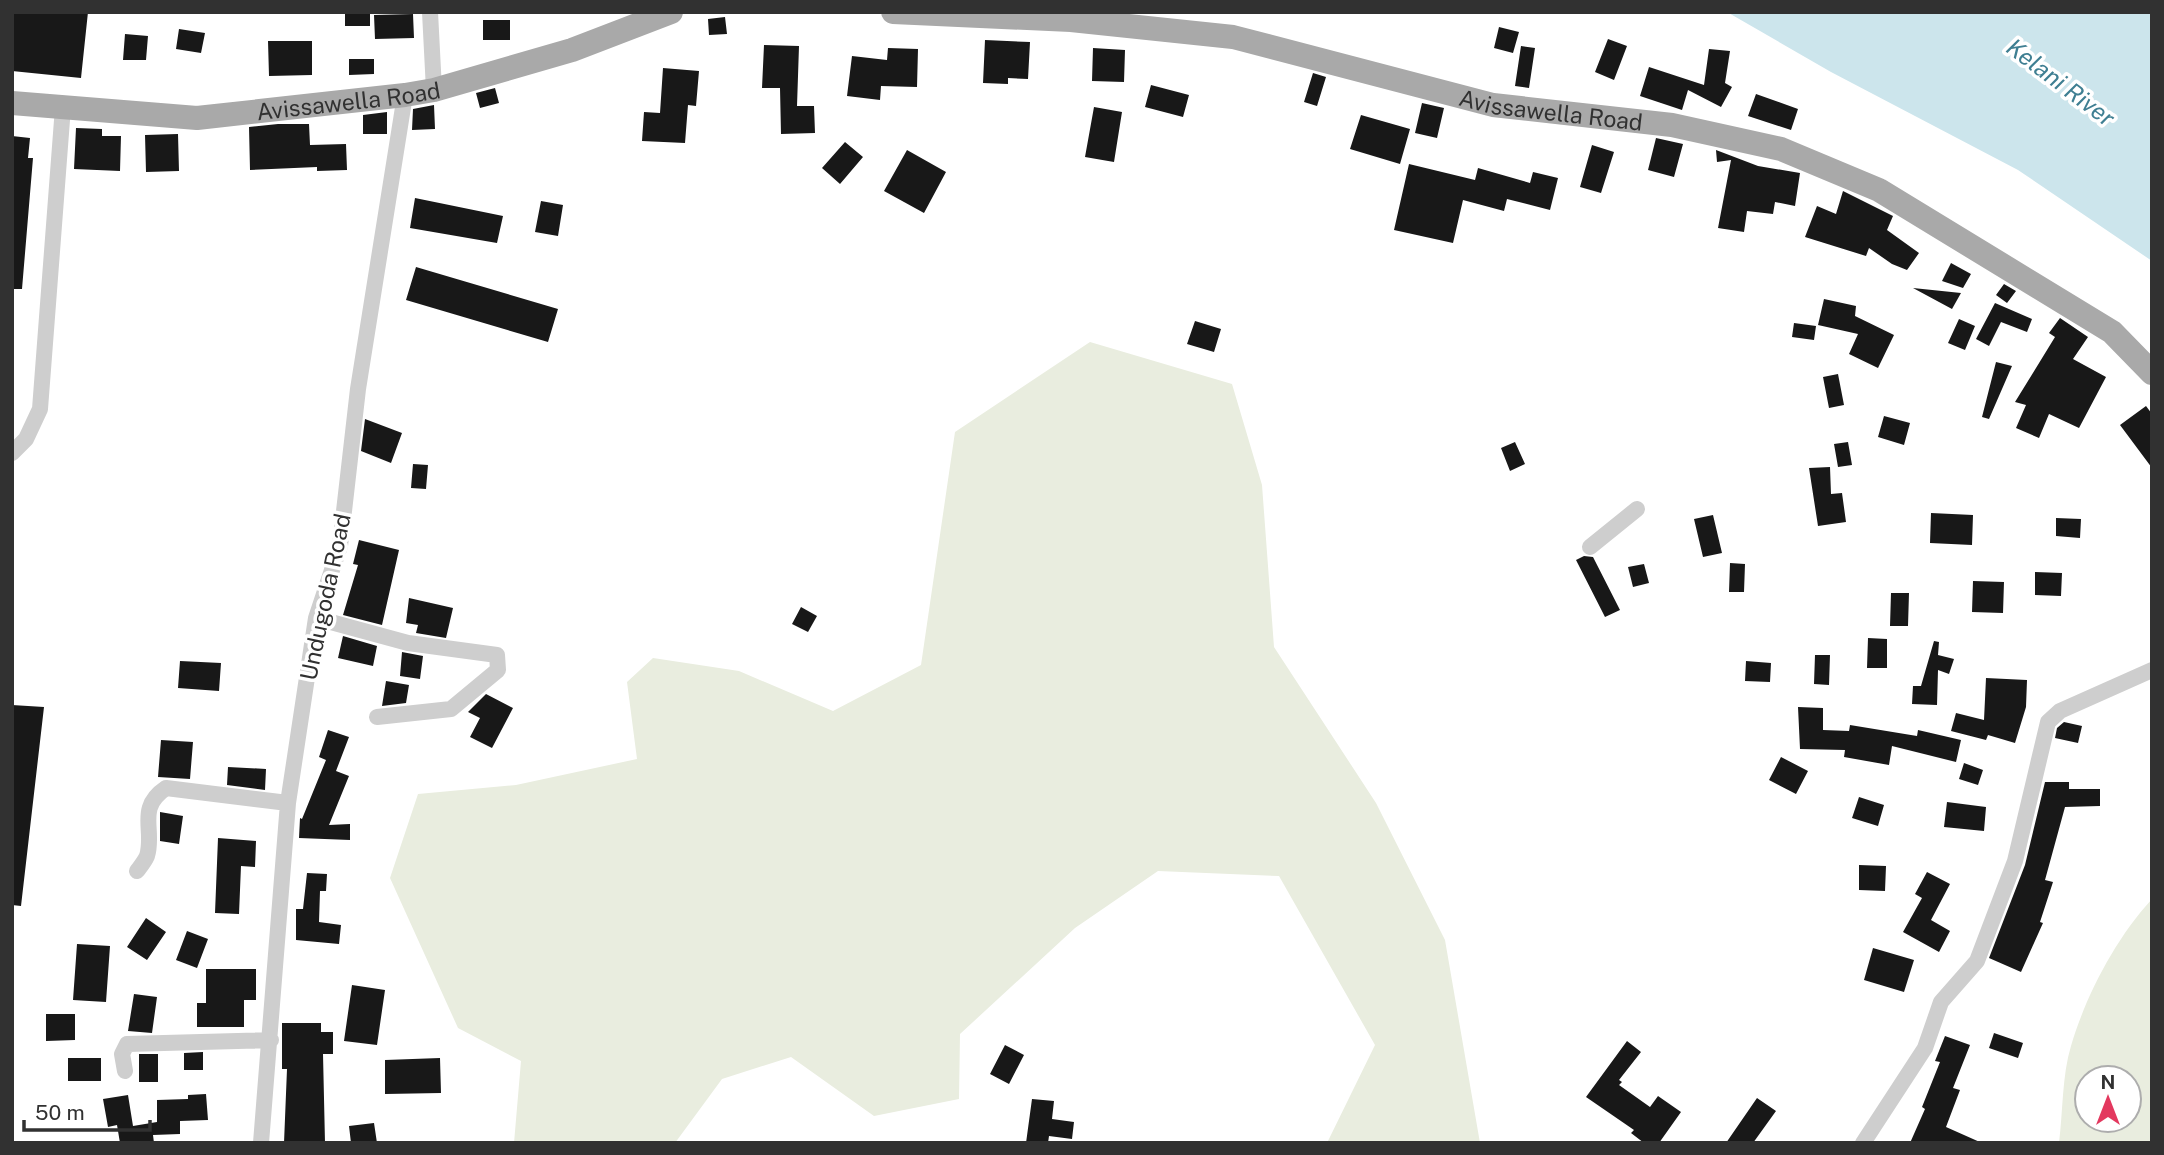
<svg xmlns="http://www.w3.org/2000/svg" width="2164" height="1155" viewBox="0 0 2164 1155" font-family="'Public Sans',sans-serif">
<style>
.green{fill:#e9eddf;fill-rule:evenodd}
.water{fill:#cce5ec}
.building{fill:#181818}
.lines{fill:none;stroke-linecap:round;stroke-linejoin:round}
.street{stroke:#cecece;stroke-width:16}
.primary{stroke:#a9a9a9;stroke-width:24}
.labels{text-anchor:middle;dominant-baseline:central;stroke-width:7;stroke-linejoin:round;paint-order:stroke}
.street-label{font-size:23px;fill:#313131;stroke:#fff}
.water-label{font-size:24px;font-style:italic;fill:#3f7f92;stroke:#fff}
</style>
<rect width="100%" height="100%" fill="#fff"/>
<path class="green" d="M1090,342L1232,384L1262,485L1274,647L1376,803L1445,940L1480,1143H1327L1375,1045L1279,876L1158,871L1075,928L960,1034L959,1099L874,1116L791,1057L722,1079L675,1143H514L521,1061L458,1028L390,878L418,794L516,785L637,759L627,682L653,658L739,671L833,711L921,665L955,432Z
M2152,899V1143H2059C2063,1112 2062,1075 2071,1046C2086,995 2116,938 2152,899ZM2087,1078H2129V1120H2087Z"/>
<path class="water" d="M1727,12H2152V261L2018,170L1831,72Z"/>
<path class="building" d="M12,12H88L81,78L12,71Z
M345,12H370V26H345Z
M413,14L414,38L375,39L374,15Z
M725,17L727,34L709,35L708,19Z
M483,20H510V40H483Z
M1499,27L1519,32L1513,53L1494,48Z
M179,29L205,33L201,53L176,49Z
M125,34L148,36L146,60H123Z
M1608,39L1627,46L1614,80L1595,72Z
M985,40L1030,42L1028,79L1008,78V84L983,83Z
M268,41H312V75L269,76Z
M764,45L799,46L797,106H814L815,133L781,134L780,88H762Z
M1521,46L1535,48L1529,88L1515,86Z
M888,48L918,49L917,87L881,86L880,100L847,96L852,56L887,60Z
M1093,48L1125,50L1124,82L1092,81Z
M1709,49L1730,51L1725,83L1732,87L1721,107L1688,90L1682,110L1640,96L1649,67L1704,85Z
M349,59H374V74L349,75Z
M663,68L699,71L696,106L688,105L685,143L642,141L644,112L660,113Z
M1313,73L1326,77L1317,106L1304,102Z
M1151,85L1189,95L1183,117L1145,107Z
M495,88L499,103L480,108L476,93Z
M1756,94L1798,109L1791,130L1748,116Z
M1422,103L1444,108L1437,138L1415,133Z
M434,105L435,129L412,130L413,109Z
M1094,107L1122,112L1114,162L1085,157Z
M387,112V134H363V115Z
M1361,115L1410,129L1400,164L1350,149Z
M278,124H309L310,145L346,144L347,170L317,171V167L250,170L249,127Z
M76,128L102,129V136H121L120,171L74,169Z
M178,134L179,171L146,172L145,135Z
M12,136L30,138L28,158H33L22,289H12Z
M1656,138L1683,144L1674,177L1648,170Z
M845,142L863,157L840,184L822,168Z
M1592,145L1614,152L1601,193L1580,187Z
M907,150L946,172L924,213L884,191Z
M1716,150L1758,166L1800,173L1795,206L1775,202L1773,214L1747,211L1744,232L1718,228L1731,160L1717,162Z
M1409,164L1475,180L1478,168L1530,183L1533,172L1558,178L1550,210L1507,199L1504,211L1463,200L1453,243L1394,230Z
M1843,191L1893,216L1887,230L1919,253L1907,270L1892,264L1869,248L1866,256L1805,237L1817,206L1836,214Z
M415,198L503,216L497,243L410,228Z
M541,201L563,205L558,236L535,232Z
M1951,263L1971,274L1963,288L1942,281Z
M416,267L558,309L548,342L406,300Z
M2004,284L2016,291L2007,303L1996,295Z
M1913,288L1961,293L1952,309Z
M1824,299L1856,306L1855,316L1894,335L1878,368L1849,354L1858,334L1818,325Z
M1995,303L2032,319L2027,332L2001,322L1989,346L1976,339Z
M2060,318L2088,337L2073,359L2106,377L2079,428L2049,414L2039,438L2016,428L2026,405L2015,402L2055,337L2049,333Z
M1959,319L1975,326L1965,350L1948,343Z
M1195,321L1221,329L1214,352L1187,344Z
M1794,323L1816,326L1814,340L1792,337Z
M1996,362L2012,366L1989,419L1982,417Z
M1838,374L1844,405L1829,408L1823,377Z
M2146,406L2152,414V468L2120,425Z
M1884,416L1910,423L1904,445L1878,437Z
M365,419L402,433L391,463L361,451Z
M1515,442L1525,464L1510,471L1501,448Z
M1848,442L1852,465L1838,467L1834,444Z
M413,464L428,465L426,489L411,488Z
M1830,467L1831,494L1842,493L1846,522L1818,526L1809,468Z
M1931,513L1973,515L1972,545L1930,543Z
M1713,515L1722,553L1703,557L1694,519Z
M2056,518L2081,519L2080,538L2056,536Z
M359,540L399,550L382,625L343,615L358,565L353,564Z
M1584,556L1593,557L1620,610L1605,617L1576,560Z
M1730,563L1745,564L1744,592H1729Z
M1644,564L1649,583L1633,587L1628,567Z
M2035,572L2062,573L2061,596L2035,595Z
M1973,581L2004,582L2003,613L1972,612Z
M1891,593H1909L1908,626H1890Z
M409,598L453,608L446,638L416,633L418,625L406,623Z
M801,607L817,616L808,632L792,624Z
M343,636L377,646L373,666L338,658Z
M1868,638L1887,639V668H1867Z
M1934,641L1939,642L1938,655L1954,659L1949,674L1938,670L1937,705L1912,704L1913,686H1921Z
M402,652L423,656L420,679L400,676Z
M1815,655H1830L1829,685L1814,684Z
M180,661L221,663L219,691L178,688Z
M1746,661L1771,663L1770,682L1745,681Z
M1986,678L2027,680L2026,707L2015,743L1988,735L1986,740L1951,731L1956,713L1984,720Z
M386,681L409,685L406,703L382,706Z
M486,694L513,708L492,748L470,737L480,718L468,712Z
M12,705L44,707L21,906L12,905Z
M1798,707L1823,708V730L1849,731L1850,725L1917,736L1918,730L1961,740L1956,762L1892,746L1889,765L1844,757L1845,750L1800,749Z
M2064,722L2082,726L2078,743L2055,738L2057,728Z
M328,730L349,737L336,771L349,776L329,825L350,824V840L299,838L300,818L302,819L326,760L319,757Z
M161,740L193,742L190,779L158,777Z
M1781,757L1808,771L1796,794L1769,780Z
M1964,763L1983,770L1978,785L1959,779Z
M228,767L266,769L265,790L227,785Z
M2045,782H2069V789H2100V806L2065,807L2045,880L2053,882L2040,922L2043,923L2021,972L1989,958L2025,865Z
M1859,797L1884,805L1878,826L1852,818Z
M1947,802L1986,807L1984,831L1944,827Z
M160,812L183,816L179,844L160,841Z
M218,838L256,841L255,867L241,866L239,914L215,913Z
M1859,865L1886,866L1885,891L1859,890Z
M1927,872L1950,884L1931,920L1950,931L1939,952L1903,932L1922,898L1915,894Z
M307,873L327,874L326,891H320L319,922L341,925L339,944L296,940V909H303Z
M146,918L166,932L147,960L127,947Z
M187,931L208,939L197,968L176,960Z
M77,944L110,946L106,1002L73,1000Z
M1873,948L1914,960L1904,992L1864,980Z
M206,969H256V1000H244V1027H197V1003H206Z
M352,985L385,990L377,1045L344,1041Z
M134,994L157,997L152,1033L128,1031Z
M46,1014H75V1040L46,1041Z
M282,1023H321V1032H333V1054H323L325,1143H284L287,1069H282Z
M1994,1033L2023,1043L2018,1058L1989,1048Z
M1945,1036L1970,1045L1953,1088L1960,1090L1946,1127L1982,1143H1910L1925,1109L1922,1107L1940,1062L1935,1061Z
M1627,1041L1641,1052L1619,1080L1622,1082L1619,1085L1650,1107L1658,1096L1681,1112L1659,1143H1644L1631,1133L1634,1130L1586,1097Z
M1005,1045L1024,1055L1009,1084L990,1074Z
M203,1052V1070H184V1053Z
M139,1054H158V1082H139Z
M68,1058H101V1081H68Z
M440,1058L441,1093L385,1094V1060Z
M206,1094L208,1120L180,1121V1134L153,1135L154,1143H120L117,1125L108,1127L103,1099L128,1095L133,1126L157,1122V1100L188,1099V1095Z
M1757,1098L1776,1111L1753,1143H1726Z
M1032,1099L1054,1101L1052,1119L1074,1122L1072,1139L1049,1136L1048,1143H1026Z
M374,1123L377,1143H351L349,1126Z"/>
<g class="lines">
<path class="street" d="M430,12L434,90
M12,453L26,439L40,409L63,107
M1590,547L1637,509
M316,618L408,643L497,655L498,670L451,709L377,717
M137,871C140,867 145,861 147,856C155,830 136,808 166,788L288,803
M125,1071L122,1054L127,1044L271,1040
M261,1143L288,803L316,618L340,546L358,389L405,95
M1863,1143L1925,1048L1941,1002L1977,961L2015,861L2048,722L2060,711L2152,670"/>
<g class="primary">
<path id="s1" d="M893,12L1071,20L1233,37L1493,105L1672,125L1781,149L1879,190L2112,332L2152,373"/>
<path id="s2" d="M12,103L197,118L405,95L434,90L572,50L671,12"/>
</g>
</g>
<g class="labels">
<g class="street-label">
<text stroke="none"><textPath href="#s2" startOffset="338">Avissawella Road</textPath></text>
<text stroke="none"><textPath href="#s1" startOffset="668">Avissawella Road</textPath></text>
<text transform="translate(325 597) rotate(-78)">Undugoda Road</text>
</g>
<g class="water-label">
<text transform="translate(2061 82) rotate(37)">Kelani River</text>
</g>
</g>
<rect width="2164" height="1155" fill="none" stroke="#313131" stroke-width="28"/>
<g transform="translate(2108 1099)"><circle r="33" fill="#ffffff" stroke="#adadad" stroke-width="2"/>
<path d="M0-5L12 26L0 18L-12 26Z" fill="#e3385e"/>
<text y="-10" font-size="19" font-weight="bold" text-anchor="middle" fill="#313131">N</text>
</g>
<path d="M24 1120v10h126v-10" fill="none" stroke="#313131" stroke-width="3.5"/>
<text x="35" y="1120" font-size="21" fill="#313131" stroke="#ffffff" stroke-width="5" paint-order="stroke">50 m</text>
</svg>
